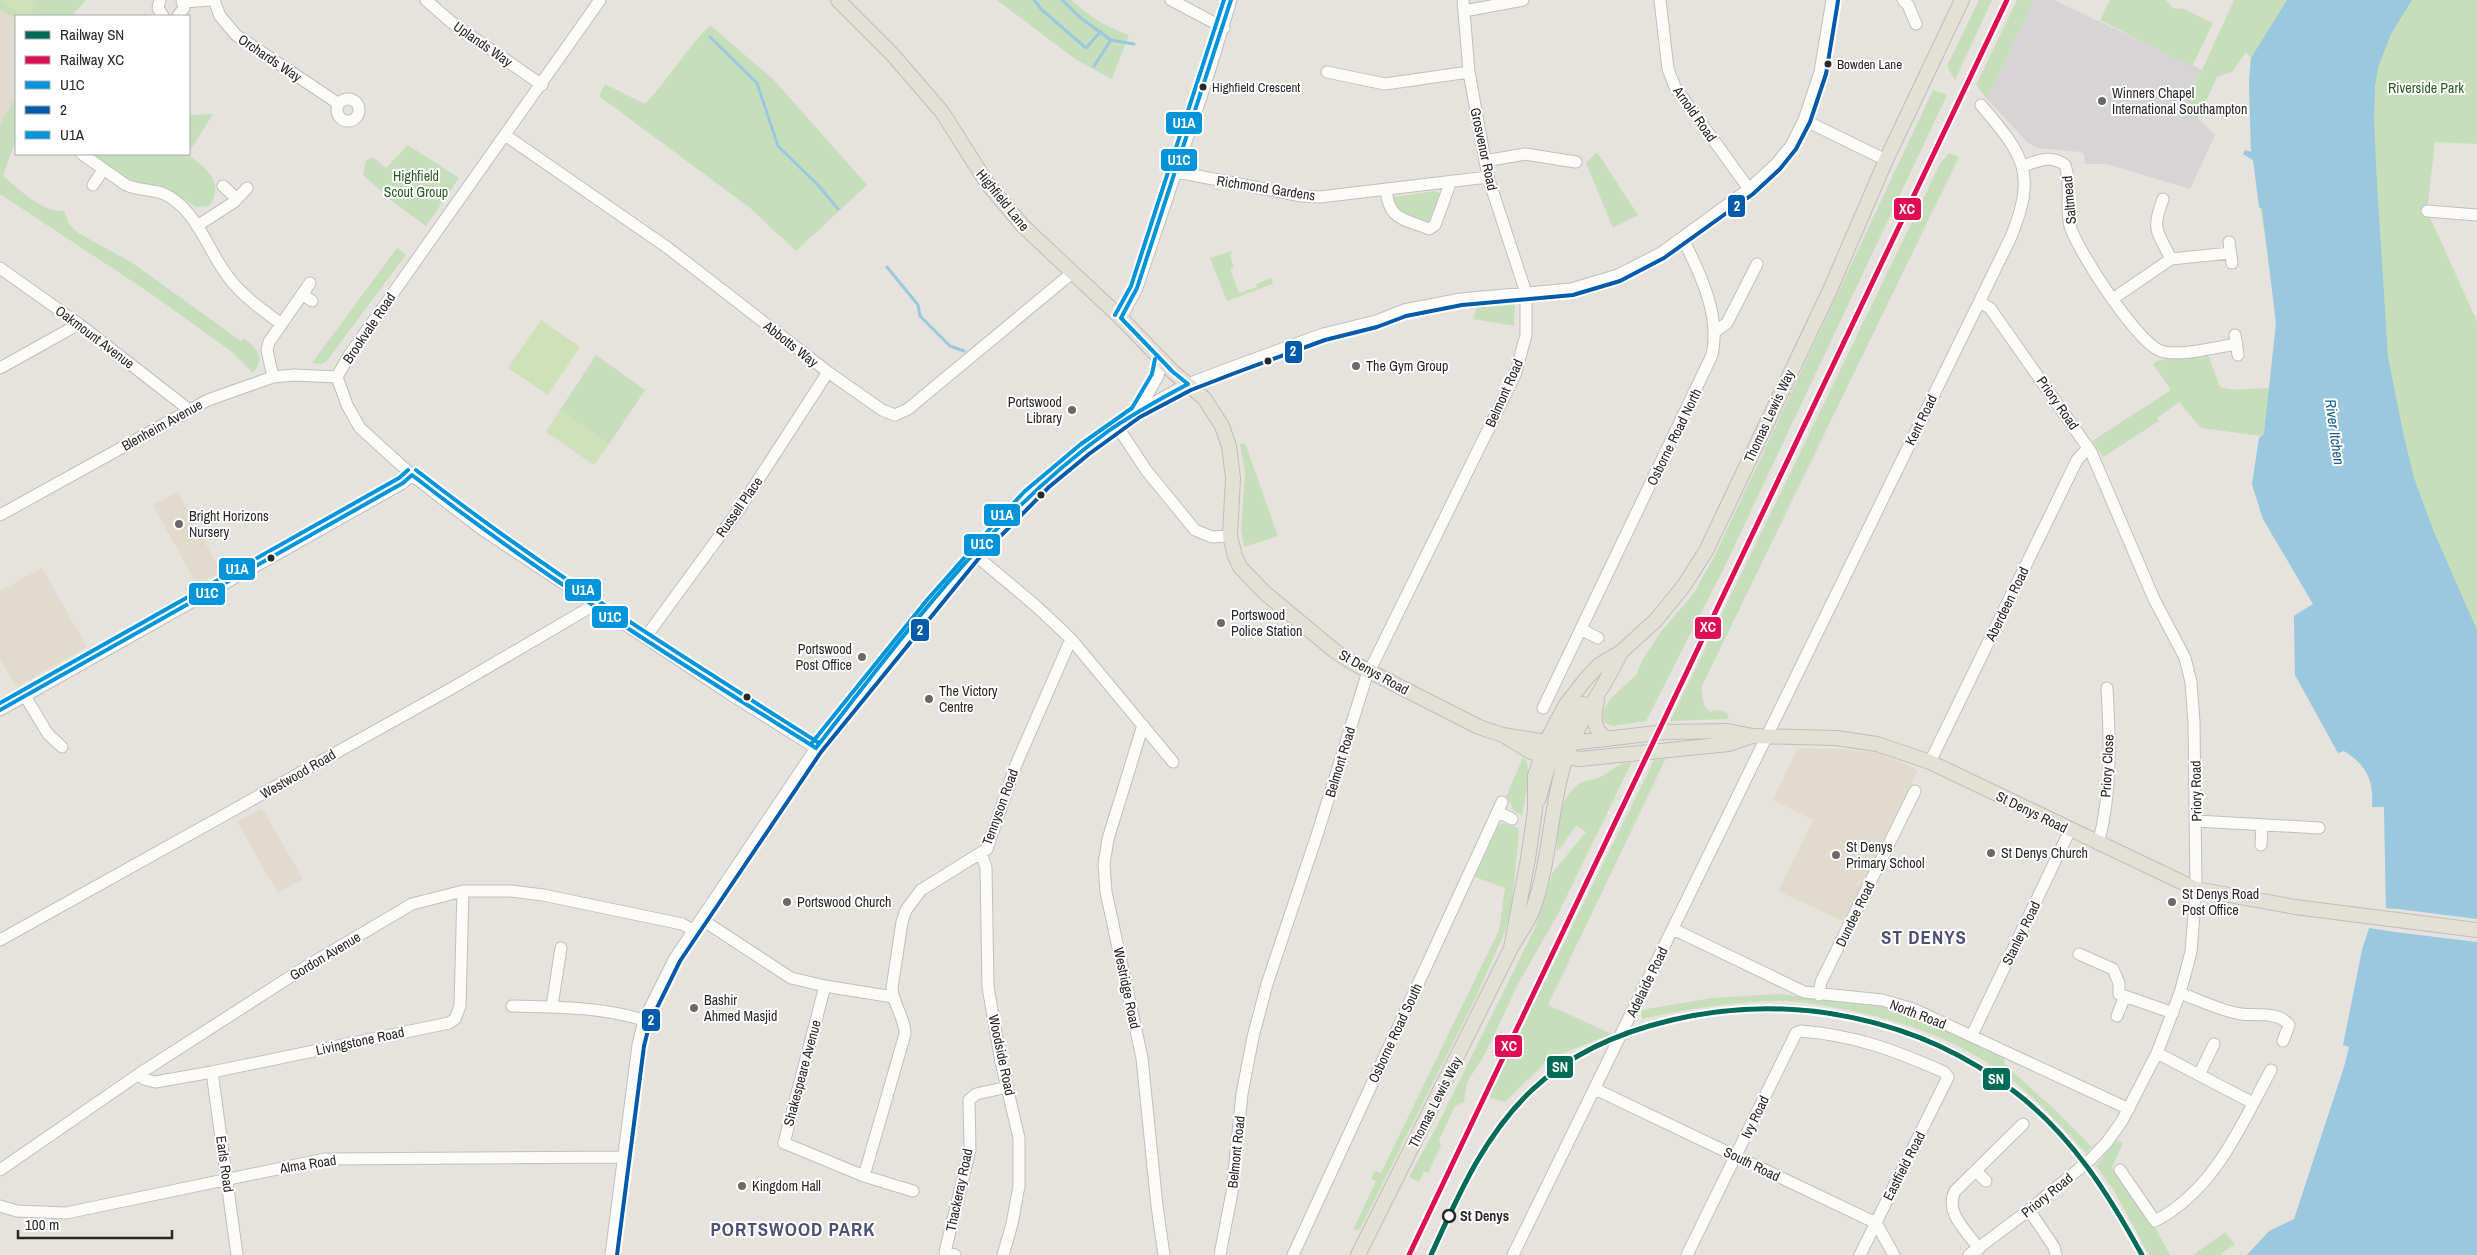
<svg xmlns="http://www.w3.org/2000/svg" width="2477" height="1255" viewBox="0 0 2477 1255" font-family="'Archivo Narrow',sans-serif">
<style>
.industrial{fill:#d6d4d5}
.education{fill:#e0dbcd}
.green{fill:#c7deba}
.pitch{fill:#cfe1b8}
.water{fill:#99c8df}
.pier{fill:#e6e3de}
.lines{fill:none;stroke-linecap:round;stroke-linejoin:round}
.stream{stroke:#99c8df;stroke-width:3}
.minor-casing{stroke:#c0bfbf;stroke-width:13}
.major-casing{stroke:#bfbdbc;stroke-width:16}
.minor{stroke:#fbfbfa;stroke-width:11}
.major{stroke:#e3e1d5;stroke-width:14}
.bus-1-casing{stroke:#fff;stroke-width:8}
.bus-2-casing{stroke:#fff;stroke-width:8}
.bus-3-casing{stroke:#fff;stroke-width:8}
.bus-1{stroke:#0095da;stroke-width:4}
.bus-2{stroke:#025aaa;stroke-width:4}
.bus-3{stroke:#0095da;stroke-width:4}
.rail-1-casing{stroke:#fff;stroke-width:9}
.rail-2-casing{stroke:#fff;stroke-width:9}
.rail-1{stroke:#006b56;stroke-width:5}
.rail-2{stroke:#df0d52;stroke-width:5}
.bus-dot{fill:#282828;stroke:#fff;stroke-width:2}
.poi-dot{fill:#6a6968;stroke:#fff;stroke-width:2}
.stop-dot{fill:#fff;stroke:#282828;stroke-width:2.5}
.labels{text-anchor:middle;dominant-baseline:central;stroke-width:4;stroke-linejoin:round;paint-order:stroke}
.bus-label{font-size:13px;fill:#282828;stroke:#fff;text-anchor:start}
.street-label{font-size:14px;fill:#282828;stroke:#fff}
.park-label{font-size:14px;fill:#285c21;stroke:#fff}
.poi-label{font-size:14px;fill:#282828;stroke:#fff;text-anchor:start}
.stop-label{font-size:14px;font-weight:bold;fill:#282828;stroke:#fff;text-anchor:start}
.water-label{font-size:15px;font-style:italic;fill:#1b5a89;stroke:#fff}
.district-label{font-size:19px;font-weight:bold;letter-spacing:1px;fill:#4e5173;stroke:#fff}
.line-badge{stroke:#fff;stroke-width:2}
.badge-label{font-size:14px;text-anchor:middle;font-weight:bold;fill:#fff}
</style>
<rect width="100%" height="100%" fill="#e6e3de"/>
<path class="industrial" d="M2035,0H2054L2217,77L2198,118L2215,135L2190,189L2107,164H2085L2084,154L2080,152L2037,148L2028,143L1987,99Z"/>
<path class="education" d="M0,0H86L72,16H16V96L0,124Z
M178,492L221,572L197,585L153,505Z
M42,568L87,647L17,687L0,660V591Z
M1798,748L1846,749L1878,753L1918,770L1845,922L1778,891L1813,820L1773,800Z
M262,808L303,879L278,893L237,822Z"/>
<path class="green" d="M0,0H86L72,16H16V19L0,9Z
M997,0H1072C1089,17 1107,27 1129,35L1112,79L1075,59Z
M1979,0H1992L1955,80L1947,66Z
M2017,0H2035L1987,99L1976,85Z
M2110,0H2166L2173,8L2184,9L2213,23L2192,67L2100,20Z
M2234,0H2477V144L2435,142L2427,211L2477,321V919L2386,908L2384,807H2372C2374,781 2367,765 2344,751L2338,753L2295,675L2294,616L2313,604L2263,519L2252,484L2261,436L2201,428L2179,402L2157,418L2159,421L2103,457L2092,441L2171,390L2153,364L2157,361L2185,354L2188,358L2208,355L2220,387C2236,392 2252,388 2269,388L2275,338L2276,308L2253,160L2243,154L2245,150L2251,152L2249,81L2251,58L2246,52L2232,72L2217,77L2198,119L2182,117V114Z
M710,25L774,80L867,185L796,251L750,208L599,96L605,84L645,104C669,79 686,49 710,25Z
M1933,90L1947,95L1725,566L1646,721L1613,726L1604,723L1602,713L1611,698L1636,675L1643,659L1660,633L1694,593L1716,553Z
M16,96V139L3,176C19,189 41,212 64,211L69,224L78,233L131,262L241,341L244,338C257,348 266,358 253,373L231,351L150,293L0,194V124Z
M213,114L189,152V115Z
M408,145L459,178L426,226L397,205L363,175L366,160L373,157L386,168Z
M1597,152L1638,215L1613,228L1586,163Z
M1949,153L1959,157L1701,688L1704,705L1710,712C1717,709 1723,710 1729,715L1727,719L1670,721L1940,164Z
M92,154H187C206,167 226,184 209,206L196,207L168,189L135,182L119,174Z
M1436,191L1440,194L1429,221C1415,223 1397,212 1391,201L1393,197Z
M397,248L406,255L326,362L321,364L312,363Z
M1231,251L1233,254L1230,255L1234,268L1230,269L1239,293L1257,287L1256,284L1269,279L1271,277L1273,284L1227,301L1210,258Z
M1515,303L1514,326L1473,319L1478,304Z
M596,355L645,390L609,444L560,410Z
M1245,443L1278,536L1244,547L1241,530L1245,473L1240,444Z
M1523,757C1534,766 1524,801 1522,815L1513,811L1510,801L1505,799Z
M1666,758L1548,1005L1612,1034L1550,1058L1505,1102L1488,1097L1654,760Z
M1632,762L1558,914L1518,984L1485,1054L1467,1082L1464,1102L1455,1106L1439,1140L1441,1146L1428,1173L1424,1171L1419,1182L1409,1177L1438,1124L1535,928L1553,872L1586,832L1576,826C1569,834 1565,845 1557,851C1555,828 1559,802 1576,786C1582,780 1591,781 1598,778C1612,772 1615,763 1632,762Z
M1503,823L1518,828L1519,833L1511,912L1504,934L1474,1001L1360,1229L1353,1230L1376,1181L1371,1178L1375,1171L1381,1173L1499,930L1505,888L1475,877L1498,826Z
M1781,994C1815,999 1850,1001 1884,1007C1926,1015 1966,1039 2004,1058L2005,1065L2050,1105L2092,1147L2086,1153C2066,1132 2046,1109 2025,1091C1971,1045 1916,1024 1848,1010C1825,1006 1800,1000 1777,1001C1731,1002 1687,1009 1642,1019L1641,1010L1712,998Z
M2116,1140L2123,1143L2112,1168L2152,1222L2170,1255H2149L2113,1189L2096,1166Z
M2225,1232L2235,1244L2220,1255H2193Z"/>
<path class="pitch" d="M0,0H29L36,4L28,16H23Z
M541,320L580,347L548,395L508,368Z
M560,410L609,444L594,465L546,432Z"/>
<path class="water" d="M2287,0H2412L2391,34L2378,68L2375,86L2374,120L2377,184L2388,357L2404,437L2414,478L2434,532L2477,630V1255H2247L2269,1231L2294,1219L2344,1067L2349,1047L2343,1045L2362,950L2369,928L2395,932L2398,909L2386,908L2384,807H2372C2374,781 2367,765 2344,751L2338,753L2295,675L2294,616L2313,604L2263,519L2252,484L2259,438L2264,434L2276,323L2262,209L2259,207L2253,160L2243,154L2245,150L2251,152L2249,81L2251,58Z"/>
<path class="pier" d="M2398,909L2477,919V942L2395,932Z"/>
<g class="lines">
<path class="stream" d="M1034,0L1042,10L1086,48L1101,31
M1062,0L1082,19L1111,40L1134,44
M710,37L757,83L778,146L818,185L838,209
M1094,66L1111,40
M887,267L918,305L920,316L950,346L964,351"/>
<defs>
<path id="minor" d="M160,0L158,8L163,16
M214,0L220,16L236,35L339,104
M426,0L451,22L542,85
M600,0L348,357L337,377L347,405L360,428L412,475L480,528L730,694L816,748
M1171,0L1224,28
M1660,0L1668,69L1675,87L1749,189
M1903,0L1908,5L1916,24
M183,2L211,0
M1464,11L1523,0
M178,16L184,8L182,0
M1327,72L1385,84L1469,72
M337 110a11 11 0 1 1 22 0a11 11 0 1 1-22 0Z
M1804,120L1886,160
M505,135L668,248L828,372L882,410L895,415L908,409L1072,273
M82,154L126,185C142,192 159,188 173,199C196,215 207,245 222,268C237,292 258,307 280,323
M1485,161L1525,154L1576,162
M2023,166C2038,161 2051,154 2065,165C2072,185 2065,206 2070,226C2077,250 2138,344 2161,351C2180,357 2216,347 2237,344
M1177,172L1301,196L1320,197L1488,177
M93,185L103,170
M223,186L237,199
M1386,189C1389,221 1403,218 1429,229L1435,225L1451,181
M2163,199C2151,231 2157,230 2171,259
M2427,211L2477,215
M197,226L234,202L247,188
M2229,242L2232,263
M0,268L79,324L188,409
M302,294L312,301
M2114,298L2171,259L2230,253
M1121,318L1137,288L1207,79L1231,0
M1716,331L1727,323L1757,264
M2235,335L2238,355
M0,368L79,324
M273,377L267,350L269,342L310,283
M1138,411L1158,376L1161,360
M1117,426L1146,470L1195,530L1212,537L1230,536
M0,515L208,400L273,377L294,375L337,377
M974,554L1036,606L1071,639L1173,762
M1582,630L1598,638
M645,638L740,508L828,372
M25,696L48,734L62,747
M1543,708L1712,355C1721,316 1700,273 1683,239
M0,710L403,483L412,475
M1143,725L1108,839L1104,864L1106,892L1142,1058L1157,1206L1164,1255
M1930,762L2077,460L2088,448
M1498,812L1512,819
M2197,821L2319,828
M2098,844C2112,794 2110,739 2107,688
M2261,845L2262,825
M981,854L986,867L988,987L1001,1062L1019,1138V1186L1012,1224L1003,1255
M701,919L791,978L825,986L893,997
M1673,929L1804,992L1882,1000L1913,1009L2129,1109
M0,940L454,687L594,605
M2079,954L2113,969L2119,983V994L2173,1013
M825,986L784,1143L864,1176L913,1191
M2180,993C2199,1000 2221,1011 2241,1014C2255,1016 2279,1011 2289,1025L2283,1041
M1819,995L1821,982L1915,791
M512,1006C557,1007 601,1007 644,1020
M552,1006L561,948
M2117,1016L2125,996
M1972,1035L2070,830
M2157,1053L2253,1103
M212,1072L237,1255
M139,1074L144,1079L155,1082L212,1072L449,1023L455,1019L460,1006L463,891
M2199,1075L2214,1044
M1595,1089L1876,1223L1894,1255
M0,1170L139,1074L307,966L412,904L463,891H511L543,895L682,924L693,930
M2120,1170L2155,1221C2215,1190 2241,1125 2271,1070
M1976,1171L1986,1181
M864,1176L905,1034C905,1018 893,1004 892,988L902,922L906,910L921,890L987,849L1015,767L1071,639
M0,1206L17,1211L66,1213L325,1159L622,1157
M2029,1210L2054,1247L2056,1255
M1979,1249C1967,1231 1944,1213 1955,1191L2023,1124
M611,1255L638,1045L644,1020L675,958L816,748L974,554L1045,482L1085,449L1137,412L1188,384L1233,367L1323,334L1376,321L1404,310L1461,299L1571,289L1618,275L1661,253L1749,189L1776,164L1791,146L1804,120L1820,72L1832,0
M955,1255L945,1252L970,1150L969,1100L976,1094L1008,1087
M1220,1255L1232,1192L1242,1094L1253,1037L1267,984L1318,832L1366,678L1515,375L1526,335V293L1488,177L1469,72L1463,0
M1293,1255L1502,802
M1513,1255L2011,237C2037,172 2024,156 1981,105
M1687,1255L1796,1033L1801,1031C1855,1035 1896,1051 1944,1072L1948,1077L1860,1255
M1969,1255L2029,1210L2091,1159L2107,1142L2122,1121L2157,1053L2180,993L2191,952L2196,889L2194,722L2191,682L2185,658L2154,599L2091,452L1990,308L1979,302"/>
<path id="major" d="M838,0L892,54L942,112L987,183L1023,226L1121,318L1173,372L1204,398L1222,426L1229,446L1233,478L1230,536L1235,556L1240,567L1265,593L1336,652L1355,664L1479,727L1503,735L1546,742L1571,743L1665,732L1728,731L1753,736L1836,738L1877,744L1930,762L2196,889L2295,907L2477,930
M1597,701C1593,717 1592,730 1608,739
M1506,737L1531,752L1580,759L1729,744L1752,736
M1552,747L1583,704
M1538,800C1544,784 1546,762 1559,749
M1511,948L1528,859L1535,810V776L1546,742L1565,706L1585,680L1599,665L1621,652L1656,620L1683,587L1706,551L1830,290L1886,160L1962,0
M1358,1255L1511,948C1518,935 1528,923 1533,909C1550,862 1550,808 1565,760C1578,720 1604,689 1621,652"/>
</defs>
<use href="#minor" class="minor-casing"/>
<use href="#major" class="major-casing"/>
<use href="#minor" class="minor"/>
<use href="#major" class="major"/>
<defs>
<path id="bus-1" d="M1121,318L1137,288L1231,0
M1121,318L1173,372L1188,384
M412,475C540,575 678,662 816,748
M0,710L403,483L412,475
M816,748C903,636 991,516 1107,432C1132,414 1160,399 1188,384"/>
<path id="bus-2" d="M617,1255L644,1046L650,1022L680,961L821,752L979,558L1049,487L1089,454L1140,417L1191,390L1235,373L1325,340L1377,327L1406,316L1462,305L1573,295L1620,281L1664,258L1753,194L1780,169L1796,149L1810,122L1826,74L1838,1"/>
<path id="bus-3" d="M1115,315L1131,286L1224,0
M416,470C544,570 682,656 819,743
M0,703L399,478L408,470
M811,744L927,600L995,523L1025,491L1081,444L1132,408L1152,374L1155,359"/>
</defs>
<use href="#bus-1" class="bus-1-casing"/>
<use href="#bus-2" class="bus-2-casing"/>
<use href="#bus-3" class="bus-3-casing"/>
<use href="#bus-1" class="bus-1"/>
<use href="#bus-2" class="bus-2"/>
<use href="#bus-3" class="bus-3"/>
<defs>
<path id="rail-1" d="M1431,1255C1458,1196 1484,1135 1532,1090C1571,1053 1620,1032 1672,1020C1790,992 1918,1017 2015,1092C2071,1135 2108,1193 2142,1255"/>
<path id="rail-2" d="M1409,1255L2007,0"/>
</defs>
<use href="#rail-1" class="rail-1-casing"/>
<use href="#rail-2" class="rail-2-casing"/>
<use href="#rail-1" class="rail-1"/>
<use href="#rail-2" class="rail-2"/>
</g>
<g class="bus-dot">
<circle cx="1828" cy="64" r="4.5"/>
<circle cx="1203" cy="87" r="4.5"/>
<circle cx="1268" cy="361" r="4.5"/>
<circle cx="1041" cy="495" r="4.5"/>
<circle cx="271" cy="558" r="4.5"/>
<circle cx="747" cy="697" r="4.5"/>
</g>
<g class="poi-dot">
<circle cx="2102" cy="101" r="5"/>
<circle cx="1356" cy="366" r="5"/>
<circle cx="1072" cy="410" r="5"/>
<circle cx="179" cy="524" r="5"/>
<circle cx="1221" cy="623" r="5"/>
<circle cx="862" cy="657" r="5"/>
<circle cx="929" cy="699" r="5"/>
<circle cx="1991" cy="853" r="5"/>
<circle cx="1836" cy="855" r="5"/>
<circle cx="787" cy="902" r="5"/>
<circle cx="2172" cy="902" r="5"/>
<circle cx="694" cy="1008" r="5"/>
<circle cx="742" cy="1186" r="5"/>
</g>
<circle class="stop-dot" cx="1449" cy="1216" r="6"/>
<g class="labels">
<g class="bus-label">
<text x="1837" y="64">Bowden Lane</text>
<text x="1212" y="87">Highfield Crescent</text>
</g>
<g class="street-label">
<text transform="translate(483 44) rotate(35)">Uplands Way</text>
<text transform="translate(270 58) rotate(34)">Orchards Way</text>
<text transform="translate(1695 114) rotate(55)">Arnold Road</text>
<text transform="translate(1484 149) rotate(78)">Grosvenor Road</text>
<text transform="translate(1266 188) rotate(9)">Richmond Gardens</text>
<text transform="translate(1003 200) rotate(51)">Highfield Lane</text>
<text transform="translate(2069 200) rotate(-95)">Saltmead</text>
<text transform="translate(369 328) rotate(-56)">Brookvale Road</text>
<text transform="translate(95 337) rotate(37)">Oakmount Avenue</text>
<text transform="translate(791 344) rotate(38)">Abbotts Way</text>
<text transform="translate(1504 393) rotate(-66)">Belmont Road</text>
<text transform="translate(2058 403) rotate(55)">Priory Road</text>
<text transform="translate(1769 416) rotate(-65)">Thomas Lewis Way</text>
<text transform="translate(1921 420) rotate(-64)">Kent Road</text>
<text transform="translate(162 425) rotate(-29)">Blenheim Avenue</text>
<text transform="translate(1674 437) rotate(-64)">Osborne Road North</text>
<text transform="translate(739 507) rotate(-55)">Russell Place</text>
<text transform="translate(2007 604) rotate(-64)">Aberdeen Road</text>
<text transform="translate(1374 672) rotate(29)">St Denys Road</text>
<text transform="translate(1340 762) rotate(-73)">Belmont Road</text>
<text transform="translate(2107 766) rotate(-87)">Priory Close</text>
<text transform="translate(298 774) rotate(-30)">Westwood Road</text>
<text transform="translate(2196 791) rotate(-91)">Priory Road</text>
<text transform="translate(1000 807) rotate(-70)">Tennyson Road</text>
<text transform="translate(2032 812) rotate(26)">St Denys Road</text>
<text transform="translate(1855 914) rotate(-64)">Dundee Road</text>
<text transform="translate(2021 933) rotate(-64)">Stanley Road</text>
<text transform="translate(325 956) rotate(-31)">Gordon Avenue</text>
<text transform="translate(1647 982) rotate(-64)">Adelaide Road</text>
<text transform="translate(1127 988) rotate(78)">Westridge Road</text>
<text transform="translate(1918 1014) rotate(21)">North Road</text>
<text transform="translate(1395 1033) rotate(-65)">Osborne Road South</text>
<text transform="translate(360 1041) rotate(-12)">Livingstone Road</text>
<text transform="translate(1002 1055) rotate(78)">Woodside Road</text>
<text transform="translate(802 1073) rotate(-75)">Shakespeare Avenue</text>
<text transform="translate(1435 1102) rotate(-63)">Thomas Lewis Way</text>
<text transform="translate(1755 1117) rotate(-64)">Ivy Road</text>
<text transform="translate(1236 1152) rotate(-84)">Belmont Road</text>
<text transform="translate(225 1164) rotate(82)">Earls Road</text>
<text transform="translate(308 1164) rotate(-9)">Alma Road</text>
<text transform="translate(1752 1164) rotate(26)">South Road</text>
<text transform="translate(1904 1166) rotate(-63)">Eastfield Road</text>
<text transform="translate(959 1190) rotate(-78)">Thackeray Road</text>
<text transform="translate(2047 1195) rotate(-39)">Priory Road</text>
</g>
<g class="park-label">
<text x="2426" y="88">Riverside Park</text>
<text x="416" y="176">Highfield<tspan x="416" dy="16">Scout Group</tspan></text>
</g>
<g class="poi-label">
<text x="2112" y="93">Winners Chapel<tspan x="2112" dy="16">International Southampton</tspan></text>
<text x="1366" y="366">The Gym Group</text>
<text x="1062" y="402" text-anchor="end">Portswood<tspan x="1062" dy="16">Library</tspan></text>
<text x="189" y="516">Bright Horizons<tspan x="189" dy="16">Nursery</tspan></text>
<text x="1231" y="615">Portswood<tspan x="1231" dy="16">Police Station</tspan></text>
<text x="852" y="649" text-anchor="end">Portswood<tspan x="852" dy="16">Post Office</tspan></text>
<text x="939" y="691">The Victory<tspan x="939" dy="16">Centre</tspan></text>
<text x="1846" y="847">St Denys<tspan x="1846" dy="16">Primary School</tspan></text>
<text x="2001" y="853">St Denys Church</text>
<text x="2182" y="894">St Denys Road<tspan x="2182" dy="16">Post Office</tspan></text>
<text x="797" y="902">Portswood Church</text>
<text x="704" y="1000">Bashir<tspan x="704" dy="16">Ahmed Masjid</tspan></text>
<text x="752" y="1186">Kingdom Hall</text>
</g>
<g class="stop-label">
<text x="1460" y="1216">St Denys</text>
</g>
<g class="water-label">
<text transform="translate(2335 432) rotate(82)">River Itchen</text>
</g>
<g class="district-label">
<text x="1924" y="937">ST DENYS</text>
<text x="793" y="1229">PORTSWOOD PARK</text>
</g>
</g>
<g class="line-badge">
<rect x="1165" y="111" width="38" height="24" rx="5" fill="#0095da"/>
<rect x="1160" y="148" width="38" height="24" rx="5" fill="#0095da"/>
<rect x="1727" y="194" width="19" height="24" rx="5" fill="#025aaa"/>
<rect x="1893" y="197" width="29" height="24" rx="5" fill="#df0d52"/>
<rect x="1284" y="340" width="19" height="24" rx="5" fill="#025aaa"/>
<rect x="983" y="503" width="38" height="24" rx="5" fill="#0095da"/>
<rect x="963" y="533" width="38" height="24" rx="5" fill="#0095da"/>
<rect x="218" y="557" width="38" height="24" rx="5" fill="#0095da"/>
<rect x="564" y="578" width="38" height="24" rx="5" fill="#0095da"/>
<rect x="188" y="582" width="38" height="24" rx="5" fill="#0095da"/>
<rect x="591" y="605" width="38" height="24" rx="5" fill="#0095da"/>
<rect x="1694" y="616" width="28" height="24" rx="5" fill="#df0d52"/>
<rect x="910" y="618" width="20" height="24" rx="5" fill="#025aaa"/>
<rect x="641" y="1008" width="20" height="24" rx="5" fill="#025aaa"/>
<rect x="1494" y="1034" width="29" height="24" rx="5" fill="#df0d52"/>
<rect x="1546" y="1055" width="28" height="24" rx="5" fill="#006b56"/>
<rect x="1982" y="1067" width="29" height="24" rx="5" fill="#006b56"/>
</g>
<g class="badge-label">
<text x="1184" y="128">U1A</text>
<text x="1179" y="165">U1C</text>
<text x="1737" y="211">2</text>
<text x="1907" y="214">XC</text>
<text x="1293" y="356">2</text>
<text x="1002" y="520">U1A</text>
<text x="982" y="549">U1C</text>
<text x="237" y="574">U1A</text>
<text x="583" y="595">U1A</text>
<text x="207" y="598">U1C</text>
<text x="610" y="622">U1C</text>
<text x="1708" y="632">XC</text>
<text x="920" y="635">2</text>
<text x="651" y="1025">2</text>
<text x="1509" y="1051">XC</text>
<text x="1560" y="1072">SN</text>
<text x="1996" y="1084">SN</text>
</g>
<rect x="15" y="15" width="175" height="140" fill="#ffffff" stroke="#a9a9a9"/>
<rect x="25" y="31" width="25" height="8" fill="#006b56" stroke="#a9a9a9"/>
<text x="60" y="40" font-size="15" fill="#282828">Railway SN</text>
<rect x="25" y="56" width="25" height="8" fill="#df0d52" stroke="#a9a9a9"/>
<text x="60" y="65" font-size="15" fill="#282828">Railway XC</text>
<rect x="25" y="81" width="25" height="8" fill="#0095da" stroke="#a9a9a9"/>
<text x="60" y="90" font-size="15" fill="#282828">U1C</text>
<rect x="25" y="106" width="25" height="8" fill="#025aaa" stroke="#a9a9a9"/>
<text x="60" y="115" font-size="15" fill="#282828">2</text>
<rect x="25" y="131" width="25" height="8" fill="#0095da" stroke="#a9a9a9"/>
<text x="60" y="140" font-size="15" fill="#282828">U1A</text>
<path d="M18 1230v8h154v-8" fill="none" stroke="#282828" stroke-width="2.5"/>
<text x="25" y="1230" font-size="15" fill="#282828" stroke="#ffffff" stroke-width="4" paint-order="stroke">100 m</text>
</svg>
